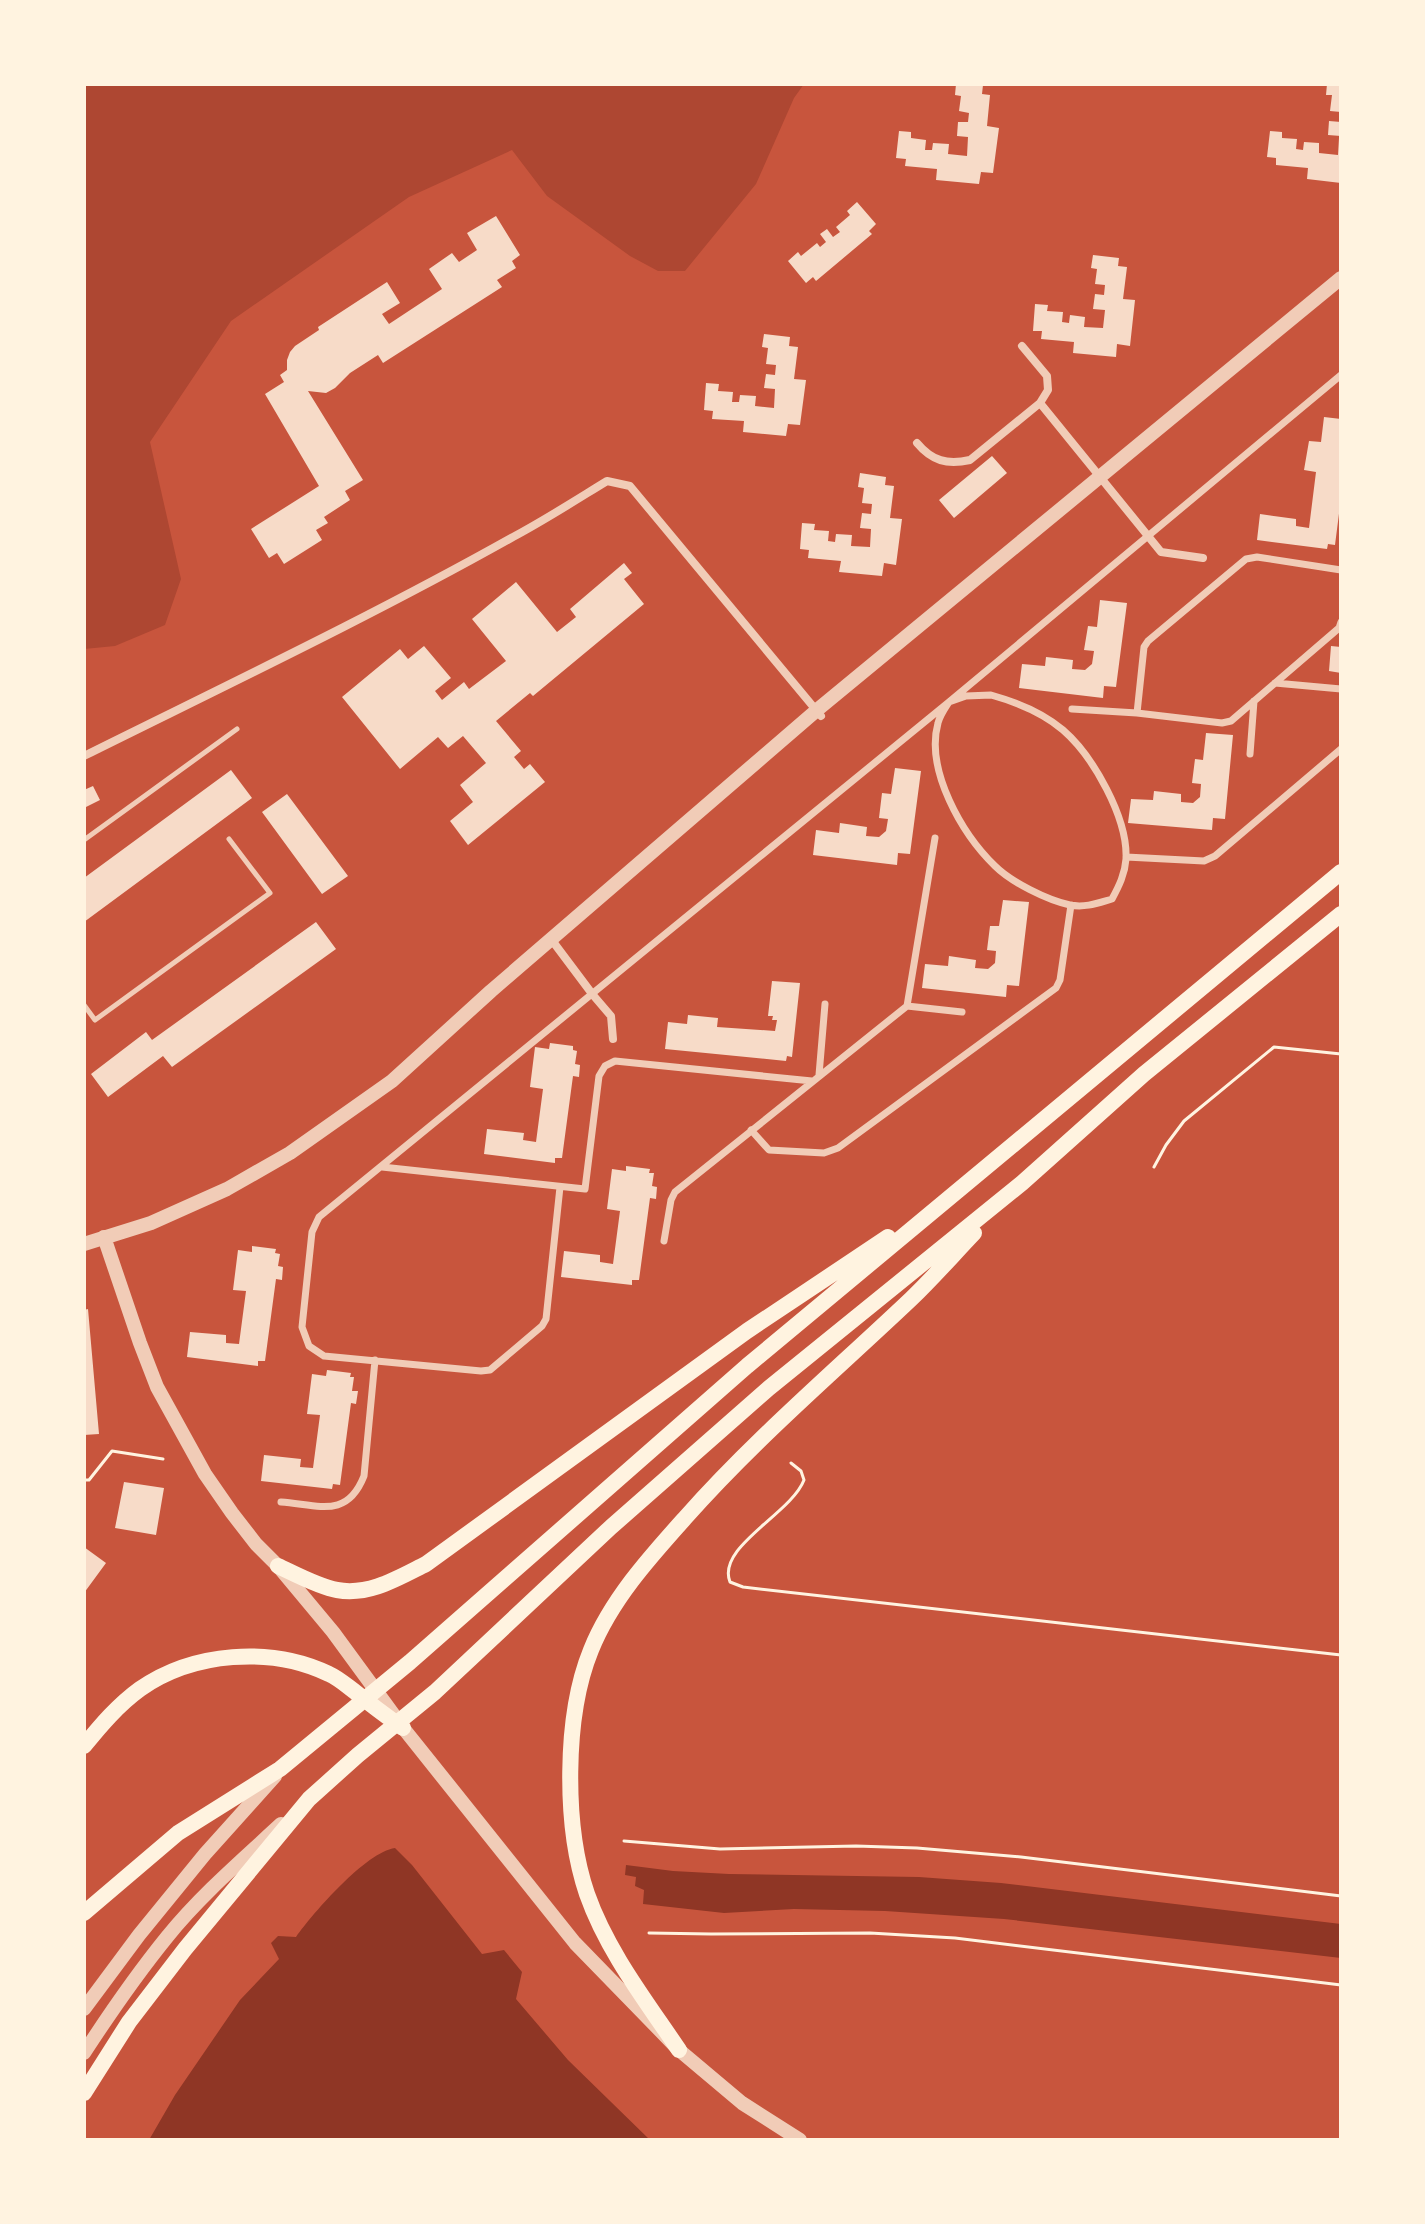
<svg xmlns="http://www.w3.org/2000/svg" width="1425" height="2224" viewBox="0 0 1425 2224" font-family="Manrope,sans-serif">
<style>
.green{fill:#ae4732}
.water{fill:#8f3625}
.building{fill:#f7dbc8}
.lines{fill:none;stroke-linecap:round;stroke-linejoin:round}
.path{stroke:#fff3e0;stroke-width:3}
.service{stroke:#f1ccb7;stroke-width:5}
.pedestrian{stroke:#f1ccb7;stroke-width:7}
.minor{stroke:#f1ccb7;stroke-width:8}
.tertiary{stroke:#f1ccb7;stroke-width:14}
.primary{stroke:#fff3e0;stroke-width:16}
</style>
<rect width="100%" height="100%" fill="#c8553d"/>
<path class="green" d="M84,84H804L794,98L756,184L685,271H658L630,256L547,196L512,150L409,197L231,321L150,442L181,579L165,625L115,646L84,649Z"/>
<path class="water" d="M395,1848L412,1865L482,1954L504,1950L522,1972L516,1999L568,2060L650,2140H149L175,2095L240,2000L279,1959L271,1943L278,1936L296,1937C314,1912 366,1852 395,1848Z
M626,1865L673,1871L729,1874L919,1877L1001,1883L1341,1924V1958L1004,1919L885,1911L794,1909L724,1913L643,1904L644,1890L635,1886L636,1877L625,1875Z"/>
<path class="building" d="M956,84L983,85L982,94L990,95L987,126L999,128L993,173L981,172L979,184L936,180L937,169L905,166L906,159L896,158L899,131L911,132V138L926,140L925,150H932L933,143L949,144L948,154L967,156L968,137L957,136L958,122H968L969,113L959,111L961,96L955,95Z
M1327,84H1341V112L1330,111L1332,95H1326Z
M1329,121L1341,122V136L1328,135Z
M1270,131L1282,132V138L1297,139L1296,149L1303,150L1304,142L1319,143V153L1338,155L1339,138H1341V183L1307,179L1308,168L1276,165V158L1267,157Z
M857,202L876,224L869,231L872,234L816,281L813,277L806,283L788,261L798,252L801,256L817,243L820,247L826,242L820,234L827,229L833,237L840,232L836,227L850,215L847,211Z
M496,216L520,255L512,261L516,268L497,280L502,287L383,363L378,355L350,373L335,388L326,393L308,391L363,480L345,491L350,500L324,517L328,523L316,530L322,540L284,564L277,553L269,558L251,529L319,486L265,394L284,382L280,375L287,370V360L290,352L295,346L319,330L318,327L387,282L400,303L382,314L389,324L442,289L429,269L452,253L459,262L477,250L467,233Z
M1093,255L1119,258L1118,266L1127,267L1123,299L1135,300L1130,346L1117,344L1116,357L1073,353L1074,342L1041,339L1042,331H1033L1035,304L1048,305L1047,311L1063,312L1062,322L1069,323L1070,315L1085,317L1084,327L1103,328L1105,310L1093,309L1095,294L1104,295L1105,285L1095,284L1097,269L1091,268Z
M764,334L790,337L789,346L798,347L794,379L806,380L800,425L788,424L786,436L743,432L744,421L712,419L713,411L704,410L706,383L719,384L718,391L733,392L732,402H739L740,395L756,396L755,406L774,408L775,389L764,388L766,374L775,375L776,365L766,364L768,348L762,347Z
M1324,417L1341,419V498L1335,545L1328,544L1327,549L1257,540L1260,514L1296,519V526L1309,528L1316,472L1304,470L1309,441L1321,442Z
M992,456L1007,473L954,518L939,500Z
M860,473L886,477L885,485L894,486L890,518L902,519L896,565L884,563L882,576L839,572L841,561L808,558L809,550L800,549L802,523L815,524L814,530L829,531L828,541L835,542L836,534L852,535L851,546L870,547L871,529L860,528L862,513L871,514L872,504L862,503L864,488L858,487Z
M624,563L632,573L624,579L644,604L533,696L530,693L496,721L521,751L514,757L524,769L530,764L545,782L468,845L450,821L473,802L460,785L486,763L463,736L448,748L438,737L400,769L342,697L400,649L408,659L424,646L451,678L435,691L442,700L464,682L469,689L506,661L472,619L516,582L557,632L576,617L570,609Z
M1100,600L1127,603L1116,687L1104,686L1103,698L1019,688L1022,664L1045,666L1046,657L1073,660L1072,669L1085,670L1092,664L1094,651L1084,650L1088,626L1097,627Z
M1331,646L1341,647V673L1329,671Z
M1206,733L1233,735L1225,819L1213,818L1212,830L1128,823L1131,799L1153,800L1154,791L1181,794V802L1193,803L1200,797L1201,784L1192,783L1195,759L1203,760Z
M895,768L921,771L910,854L898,853L897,865L813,855L816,830L839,833L840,823L867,827L866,836L879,837L886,831L888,819L879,818L882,793L891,794Z
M231,770L252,798L84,922V878Z
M93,786L100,800L84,808V790Z
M287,794L348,876L322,894L262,812Z
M1003,900L1029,902L1019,986L1007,985L1006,997L922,988L925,964L948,966L949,956L976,960L975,968L988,969L995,963L996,951L987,950L990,926H999Z
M316,922L336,949L172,1067L163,1056L108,1097L91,1074L146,1032L152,1040Z
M772,981L800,983L792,1057L787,1056L786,1061L665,1049L668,1022L687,1024L688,1015L718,1018L717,1027L775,1031L777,1020H772L773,1016H768Z
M550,1043L573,1046V1050L577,1051L575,1064L580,1065L579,1077L573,1076L562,1158H555V1163L484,1154L487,1129L524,1133L523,1140L536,1142L543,1089L530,1087L535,1047L549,1049Z
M626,1166L650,1169L649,1173H654L652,1186L657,1187L656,1199L650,1198L639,1280H632V1285L561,1277L564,1251L600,1255V1262L613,1264L620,1211L607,1209L612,1169L626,1171Z
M252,1246L276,1249L275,1253L280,1254L278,1266L283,1267L282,1280L276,1279L265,1361H258V1366L187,1357L190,1332L226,1335V1343L239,1344L246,1291L233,1290L238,1250L252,1252Z
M88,1309L99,1434L84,1435V1310Z
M327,1370L351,1373L350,1377H354L352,1391H358L356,1404L351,1403L340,1485L333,1484L332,1489L261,1481L264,1455L301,1459L300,1467L313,1468L320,1415L307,1414L312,1374L326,1376Z
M124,1482L164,1488L156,1535L115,1528Z
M84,1547L106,1563L84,1593Z"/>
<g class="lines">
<path class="path" d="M1154,1167L1166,1145L1184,1121L1274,1047L1341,1054
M791,1463L801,1471L804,1480C791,1514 716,1547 730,1582L743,1587L1341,1655
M84,1480H89L112,1451L163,1459
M624,1841L720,1849L856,1846L917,1848L1021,1857L1341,1896
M649,1933L711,1934L870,1933L955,1938L1341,1985"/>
<path class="service" d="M84,840L237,729
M84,1005L95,1020L270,893L229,839"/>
<path class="pedestrian" d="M1275,683L1341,689
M991,695C1016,702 1043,713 1063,730C1093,756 1128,818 1126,859C1125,874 1119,886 1112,899C1098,903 1085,908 1070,905C1047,900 1011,882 995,866C962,834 925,770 938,723C940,715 945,708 949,702L966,696Z
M1072,709L1137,713L1222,723L1231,721L1339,628L1341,622
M1137,713L1144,647L1148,641L1246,559L1257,557L1341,570
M1250,754L1254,701
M1126,857L1204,861L1215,856L1341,749
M907,1006L935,838
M819,1075L825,1004
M751,1130L769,1150L824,1153L838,1148L1056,988L1060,980L1071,905
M382,1167L585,1189L599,1076L605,1066L615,1061L812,1081
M560,1187L546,1319L542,1326L490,1370L481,1371L324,1356L309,1346L302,1327L312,1232L319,1217L949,702L1341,375
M664,1241L671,1200L675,1192L907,1006L962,1012
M281,1502C319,1505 347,1519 364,1476L375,1360"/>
<path class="minor" d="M1040,403L1161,552L1203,558
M917,443C932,461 947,465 970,460L1040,403L1048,390L1047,376L1022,346
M84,756C227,685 374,615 513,537C545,520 576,500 607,481L630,486L821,716
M551,939L593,995L611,1016L613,1039"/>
<path class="tertiary" d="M104,1237L140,1343L157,1387L205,1474L232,1513L256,1544L278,1566L333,1632L404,1729L575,1943L679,2050L742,2103L800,2140
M84,1244L151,1223L227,1189L290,1153L392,1081L491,991L817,710L1341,278
M84,2009L139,1935L205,1854L275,1776
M84,2053C110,2013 137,1974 167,1937C200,1896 242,1860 281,1824"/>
<path class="primary" d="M278,1566C295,1574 319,1587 337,1590C369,1596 398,1578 426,1564L747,1331L888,1237
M84,1746C101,1725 118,1705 140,1689C193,1652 271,1646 329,1674C338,1678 346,1685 354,1691C370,1704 386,1716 403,1728
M84,1913L178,1833L280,1769L410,1662L747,1366L1341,872
M679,2050C646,2001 607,1951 587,1894C564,1827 564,1716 591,1650C611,1600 650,1557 685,1518C755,1439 835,1371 911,1299C933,1278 953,1255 974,1233
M84,2093L129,2022L185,1949L309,1799L358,1755L435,1692L611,1527L769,1388L1022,1183L1144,1074L1341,914"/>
</g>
<rect width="1425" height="2224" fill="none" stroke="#fff3e0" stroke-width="172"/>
</svg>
